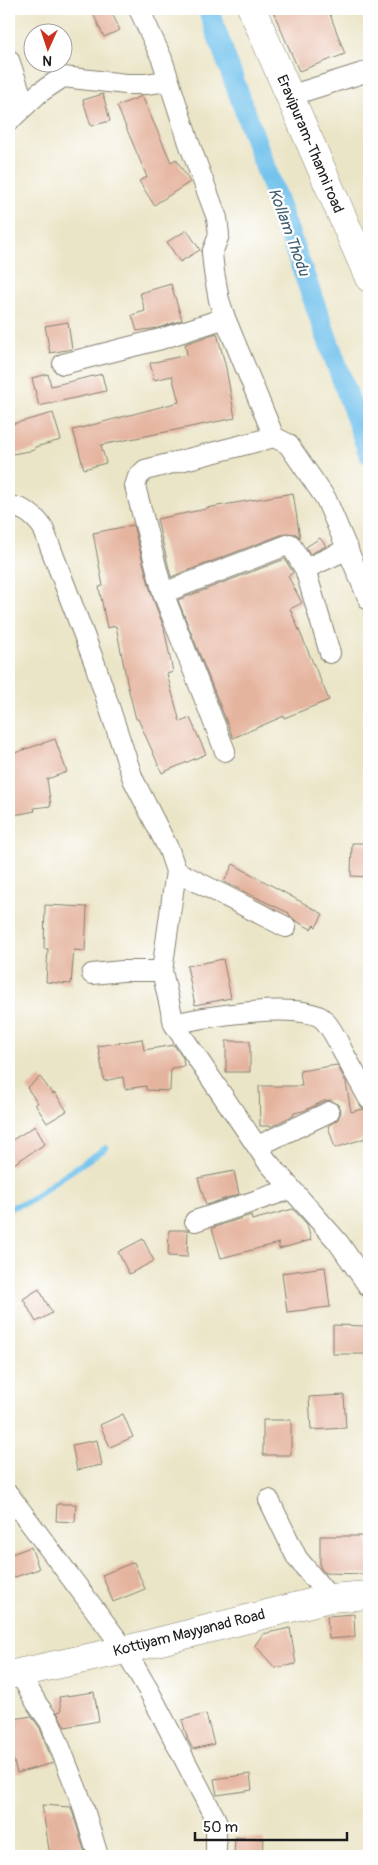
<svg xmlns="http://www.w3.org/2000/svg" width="378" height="1865" viewBox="0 0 378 1865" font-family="Pangolin,sans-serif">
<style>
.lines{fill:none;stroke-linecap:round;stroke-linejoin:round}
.stream{stroke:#72c2ed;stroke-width:6}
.canal{stroke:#72c2ed;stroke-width:21}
.building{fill:#e5b49e}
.street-casing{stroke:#848072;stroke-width:22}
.secondary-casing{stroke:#848072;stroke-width:29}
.street{stroke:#fff;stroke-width:20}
.secondary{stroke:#fff;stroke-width:28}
.labels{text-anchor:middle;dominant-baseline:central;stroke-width:4.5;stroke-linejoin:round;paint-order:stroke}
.street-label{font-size:15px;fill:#1c1c1c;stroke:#fff}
.water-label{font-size:16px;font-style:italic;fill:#3e5e70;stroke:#fff}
</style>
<rect width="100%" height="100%" fill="#fff"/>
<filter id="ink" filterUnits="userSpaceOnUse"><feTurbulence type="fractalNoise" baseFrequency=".02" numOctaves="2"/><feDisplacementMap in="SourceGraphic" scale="10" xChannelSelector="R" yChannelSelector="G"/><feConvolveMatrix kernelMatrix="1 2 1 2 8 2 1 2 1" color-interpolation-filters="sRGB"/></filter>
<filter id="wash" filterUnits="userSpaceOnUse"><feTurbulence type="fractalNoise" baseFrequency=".0096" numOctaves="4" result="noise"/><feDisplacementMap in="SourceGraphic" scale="20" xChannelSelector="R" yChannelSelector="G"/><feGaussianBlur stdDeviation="1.12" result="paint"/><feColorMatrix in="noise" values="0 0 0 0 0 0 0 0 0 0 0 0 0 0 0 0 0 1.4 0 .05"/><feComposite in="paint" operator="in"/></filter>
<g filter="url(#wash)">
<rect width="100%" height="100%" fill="#ebe5c7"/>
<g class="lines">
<path class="stream" d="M9,1208L30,1201L56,1181L106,1148"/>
<path class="canal" d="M208,9L369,454"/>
</g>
<g id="blocks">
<path class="building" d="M91,9H110L120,30L104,37Z
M272,9H328L345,54L299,71Z
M103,94L110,121L91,126L83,100Z
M142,96L171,162L176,159L190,182L154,205L139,181L147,177L117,106Z
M187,230L200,250L180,262L167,242Z
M171,284L182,320L158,328L137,331L132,315L145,311L140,293Z
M68,322L72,349L50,353L45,326Z
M217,333L226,368L235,418L101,445L106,463L84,469L73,430L179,402L172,376L154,380L150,363L187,355L185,344Z
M48,374L51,386L102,374L106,391L39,406L32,378Z
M53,413L61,440L35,447V450L12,454L9,425Z
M293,493L300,538L296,534L286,533L171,577L157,519L206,509V508Z
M133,525L152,596L164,628L173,672L167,674L180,722L190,718L206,754L162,773L138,719H136L128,687L116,626L107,628L99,587L103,586L93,533Z
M320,538L326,546L310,554L306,547Z
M285,559L293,573L288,576L302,603L290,609L329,700L284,718V716L233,738L178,600Z
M55,739L67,772L47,779L51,806L34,808L35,811L9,816V755Z
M352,843H369V877L351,876Z
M233,864L323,914L316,927L314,925L311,929L296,921L289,915V913L224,882Z
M45,905L87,907L85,951L74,950L71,984L46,982L48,949H44Z
M223,959L231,998L195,1005L187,966Z
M142,1039L144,1050L174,1045L183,1058L184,1066L171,1068L170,1091L146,1090V1086L125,1089L123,1077L104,1081L98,1046Z
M226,1041H250V1072H226Z
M337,1065L346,1082L351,1112L362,1109L369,1111V1137L335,1148L328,1126L338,1119L341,1112L340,1107L336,1103L330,1100L324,1101L303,1111L294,1113V1115L272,1126H260L259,1086H302L300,1071Z
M40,1077L53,1094L55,1093L67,1111L47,1123L35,1104L38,1103L27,1088Z
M35,1126L45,1144L9,1167V1142Z
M234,1171L239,1194L206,1205L198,1178Z
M293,1209L307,1224L311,1240L279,1249V1243L221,1258L212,1228L251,1215L252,1220Z
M169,1230H188L187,1257L168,1256Z
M143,1239L154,1261L129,1274L118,1252Z
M325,1267L330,1307L287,1312L282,1273Z
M39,1289L52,1313L36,1322L23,1299Z
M333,1325L367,1326V1354H333Z
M344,1395L346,1428L311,1430L309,1397Z
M123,1414L133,1437L110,1447L100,1425Z
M263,1420H291V1455H263Z
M97,1440L102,1465L77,1470L72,1445Z
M57,1504H76L75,1522L56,1521Z
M320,1536H369V1574L325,1573L320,1567Z
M31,1547L39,1569L9,1579V1555Z
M134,1562L145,1589L113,1602L102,1575Z
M354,1614L355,1637L329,1639L327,1616Z
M290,1628L296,1664L275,1668L255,1645L263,1634Z
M94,1692L99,1721L65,1727L57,1712L61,1711L59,1697Z
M206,1714L214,1744L193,1749L188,1740L182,1720Z
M31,1716L40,1728L53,1763L17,1773L9,1743V1720Z
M250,1774L252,1790L217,1795L214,1779Z
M42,1805L71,1807L86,1856H50Z
M235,1837L264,1839L263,1856H234Z"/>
</g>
</g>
<g filter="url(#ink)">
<use href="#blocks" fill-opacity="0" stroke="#848072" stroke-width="1"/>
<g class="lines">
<defs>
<path id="street" d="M139,9L162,59L189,143L217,218L219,235L212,253L214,272L219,300L225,318L274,437L288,444L326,499L369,600
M9,60L25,106
M289,96L369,71
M9,121L39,93L63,77L126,84H146L168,81
M63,364L161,339L225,318
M9,506C23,507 35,516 43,528L95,664L133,779L169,850L176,871L286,927
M305,569L348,549
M163,593L290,544L305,569L330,653
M225,751L163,593L135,486L138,477L145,470L274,437
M162,971L176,871
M92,974L122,971H162L174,1024L267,1161L338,1242L369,1287
M174,1024C200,1017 305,1000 324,1020C332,1029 338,1041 343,1052C352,1068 361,1084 369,1099
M258,1146L329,1112
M195,1221L291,1189
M9,1495L125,1650L150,1693L216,1820V1856
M269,1500L297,1558L330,1598
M19,1672L37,1704L50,1722L82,1803L98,1856"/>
<path id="secondary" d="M252,9L369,278
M9,1675L125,1650L330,1598L369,1595"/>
</defs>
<use href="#street" class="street-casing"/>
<use href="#secondary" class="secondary-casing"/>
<use href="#street" class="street"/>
<use href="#secondary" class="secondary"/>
</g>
</g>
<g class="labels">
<g class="street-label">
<text transform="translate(310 144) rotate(67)">Eravipuram-Thanni road</text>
<text transform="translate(189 1633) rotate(-14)">Kottiyam Mayyanad Road</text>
</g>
<g class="water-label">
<text transform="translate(289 232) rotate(70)">Kollam Thodu</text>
</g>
</g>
<rect width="378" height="1865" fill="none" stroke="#fff" stroke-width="30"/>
<g transform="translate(48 48) rotate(183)"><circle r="24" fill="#ffffff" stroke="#a4a4a4"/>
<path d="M0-4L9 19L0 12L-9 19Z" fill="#c8321e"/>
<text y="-8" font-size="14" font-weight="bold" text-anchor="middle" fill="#1c1c1c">N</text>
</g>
<path d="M195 1832v8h152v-8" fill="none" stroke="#1c1c1c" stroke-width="2.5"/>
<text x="203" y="1832" font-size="15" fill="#1c1c1c" stroke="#ffffff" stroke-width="4" paint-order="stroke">50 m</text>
</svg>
